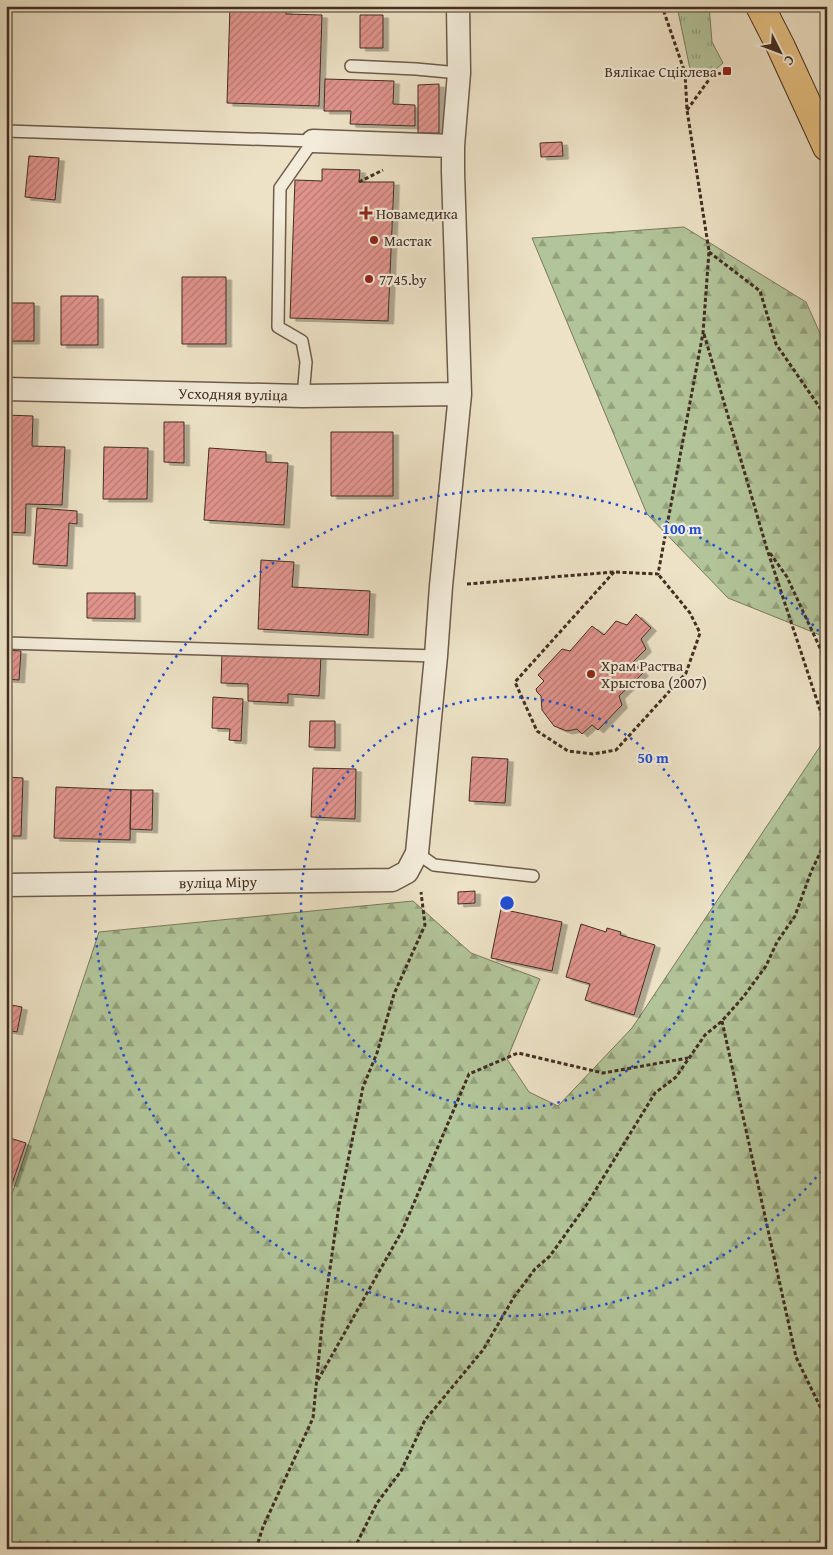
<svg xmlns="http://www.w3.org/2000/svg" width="833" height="1555" viewBox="0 0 833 1555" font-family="'Gentium Book Plus',serif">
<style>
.grass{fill:url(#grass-tufts);stroke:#7a795e}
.forest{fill:url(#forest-firs);stroke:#7a795e}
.building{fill:url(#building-hatch);stroke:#422e22;filter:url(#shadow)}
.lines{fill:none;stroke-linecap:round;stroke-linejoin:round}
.lane-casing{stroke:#6d5b4b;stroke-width:14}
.street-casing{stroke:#6d5b4b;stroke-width:25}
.highway-casing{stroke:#422e22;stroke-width:30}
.path{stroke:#422e22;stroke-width:3;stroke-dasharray:4 2.5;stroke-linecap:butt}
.lane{stroke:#f3ecda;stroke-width:11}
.street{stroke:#f3ecda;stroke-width:22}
.highway{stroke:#e6c183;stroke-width:28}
.ring{fill:none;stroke:#1d4ed8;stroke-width:2.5;stroke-dasharray:2.5 5}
.poi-dot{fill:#8f2418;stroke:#f3ecda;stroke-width:2}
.labels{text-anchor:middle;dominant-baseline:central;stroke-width:4.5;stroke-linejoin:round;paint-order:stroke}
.poi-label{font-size:15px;fill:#422e22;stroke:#f3ecda;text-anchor:start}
.street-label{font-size:15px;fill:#422e22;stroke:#f3ecda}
.centre{fill:#1d4ed8;stroke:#f3ecda;stroke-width:2.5}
.ring-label{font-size:15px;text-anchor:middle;font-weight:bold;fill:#1d4ed8;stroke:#f3ecda;stroke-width:4.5;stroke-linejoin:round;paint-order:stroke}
</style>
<defs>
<pattern id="grass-tufts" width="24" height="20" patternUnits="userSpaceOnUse" patternTransform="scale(1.25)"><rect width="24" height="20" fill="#b2c499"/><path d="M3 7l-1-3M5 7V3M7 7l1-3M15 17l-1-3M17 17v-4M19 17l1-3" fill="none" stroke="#92a07c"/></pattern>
<pattern id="forest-firs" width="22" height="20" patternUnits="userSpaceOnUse" patternTransform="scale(1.25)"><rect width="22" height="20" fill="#b2c499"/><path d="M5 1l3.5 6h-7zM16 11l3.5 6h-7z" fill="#92a07c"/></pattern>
<pattern id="building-hatch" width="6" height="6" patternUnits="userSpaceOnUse" patternTransform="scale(1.25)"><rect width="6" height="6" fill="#e1948d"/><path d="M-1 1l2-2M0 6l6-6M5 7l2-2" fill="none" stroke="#b87973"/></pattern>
<filter id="shadow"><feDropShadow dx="5.5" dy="3" stdDeviation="0" flood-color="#0004"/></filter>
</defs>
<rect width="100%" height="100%" fill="#ede2c6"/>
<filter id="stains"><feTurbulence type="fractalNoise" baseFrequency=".004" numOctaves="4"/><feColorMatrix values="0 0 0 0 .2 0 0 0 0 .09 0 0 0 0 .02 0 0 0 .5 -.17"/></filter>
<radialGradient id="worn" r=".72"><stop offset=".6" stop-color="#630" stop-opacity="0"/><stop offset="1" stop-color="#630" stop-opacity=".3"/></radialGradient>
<path class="grass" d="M677,6H709L712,42L723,63L716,69L709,70L690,69Z"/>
<path class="forest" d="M684,227L806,302L827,349V1549H6V1212L99,932L413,901L471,953L540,979L507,1059L529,1092L558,1106L632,1028L821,745L820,635L728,598L647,514L532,238Z"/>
<path class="building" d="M230,6H286V14L322,15L319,106L227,103Z
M360,15H383V48H360Z
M325,79L394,81L393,104L415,105V126L350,124L351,111H324Z
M439,84V133H418V85Z
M562,142L563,156L541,157L540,143Z
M29,156L59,158L55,200L25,197Z
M322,169L360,170L359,182H394L388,321L290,318L295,180L322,181Z
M182,277H226V344H182Z
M61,296H98V345H61Z
M6,303H34V341H6Z
M6,415L33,416L32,446L65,447L62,505L26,504L25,533L6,532Z
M164,422H184V463L164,462Z
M331,432H393V496H331Z
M104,447L148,448L147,499H103Z
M209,448L266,452V462L288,463L284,525L204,520Z
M37,508L77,511V524L69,523L67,566L33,564Z
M261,560L294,562L292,587L370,591L368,635L258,629Z
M87,593H135V619L87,618Z
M636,614L651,628L641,639L646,649L633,662L643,673L619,696L622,705L598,730L592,725L582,734L577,729L567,731L554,726L542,710L541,696L537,692L536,689L544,681L538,675L562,649L570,651L592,626L604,635L616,621L627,625Z
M6,650L21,651L19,680L6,679Z
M222,653L321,656L319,696L288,694V703L248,701V684L221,683Z
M213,697L243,699L241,741L229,740L230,729L212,728Z
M310,721H335V748L309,747Z
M472,757L508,759L505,803L469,801Z
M313,768L356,769L355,819L311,817Z
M6,777L23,778L21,836H6Z
M56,787L131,790L130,840L54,838Z
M131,790H153L152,830L130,829Z
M475,891V903L458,904V892Z
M501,909L562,922L552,971L491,958Z
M581,924L606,932L607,928L621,932L620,935L655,945L634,1015L585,1000L590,984L566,977Z
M6,1004L22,1007L17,1032L6,1030Z
M10,1138L26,1143L12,1184L6,1182V1151Z"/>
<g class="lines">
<defs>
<path id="lane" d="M351,66L416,69L459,73
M6,131L313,141
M303,396L306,362L302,341L278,327L280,188L313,141
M6,643L436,656
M417,853L434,865L533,876"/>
<path id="street" d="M313,141L453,146
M6,389L303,396L460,394
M6,885L392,880L407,872L417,853L436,656L441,586L460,394L453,172V146L459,73L458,6"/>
<path id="highway" d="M760,6L781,47L827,147"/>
</defs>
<use href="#lane" class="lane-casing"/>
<use href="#street" class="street-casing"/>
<use href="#highway" class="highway-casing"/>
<path class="path" d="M685,73L712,76L727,71
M687,110L711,77
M359,182L383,170
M709,252L760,291L776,344L827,418
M704,334L767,549L827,731
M770,553L787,577L827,663
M614,572L515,682L537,731L568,751L593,754L616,750L686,673L700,633L690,613L658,574
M467,584L614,572L658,574L703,333L709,251L687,110L685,73L662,6
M722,1021L796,1357L827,1421
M318,1380L402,1231L469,1074L518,1053L603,1073L688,1058
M256,1549L263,1527L313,1418L322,1325L339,1205L363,1087L377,1053L394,994L425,925L421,892
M354,1549L377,1503L401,1471L425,1420L483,1350L514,1297L535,1269L550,1256L587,1204L655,1093L676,1077L705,1035L722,1021L744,996L766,966L777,942L795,916L811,872L827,838"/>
<use href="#lane" class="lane"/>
<use href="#street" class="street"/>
<use href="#highway" class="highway"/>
</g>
<g class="ring">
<circle cx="507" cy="903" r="206"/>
<path d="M826 1166A413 413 0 1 1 826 640"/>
</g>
<g class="poi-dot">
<rect x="722" y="66" width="10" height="10" rx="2.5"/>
<path d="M363.5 205.5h5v5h5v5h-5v5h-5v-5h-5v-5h5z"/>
<circle cx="374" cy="240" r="5"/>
<circle cx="369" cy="279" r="5"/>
<circle cx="591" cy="674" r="5"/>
</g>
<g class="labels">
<g class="poi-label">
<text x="717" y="71" text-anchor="end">Вялікае Сціклева</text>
<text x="376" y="213">Новамедика</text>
<text x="384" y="240">Мастак</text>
<text x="379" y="279">7745.by</text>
<text x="601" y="665">Храм Раства<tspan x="601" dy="17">Хрыстова (2007)</tspan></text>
</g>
<g class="street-label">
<text transform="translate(233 394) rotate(1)">Усходняя вуліца</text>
<text transform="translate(218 882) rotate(-1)">вуліца Міру</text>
</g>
</g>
<circle cx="507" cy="903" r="8" class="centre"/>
<g class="ring-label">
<text x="682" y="534">100 m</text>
<text x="653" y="763">50 m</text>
</g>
<rect width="833" height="1555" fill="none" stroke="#ede2c6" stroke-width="25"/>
<rect x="8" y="8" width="818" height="1540" fill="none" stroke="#422e22" stroke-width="2.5"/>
<rect x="12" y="12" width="808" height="1530" fill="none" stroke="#422e22"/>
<g transform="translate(780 52) rotate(132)" stroke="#f3ecda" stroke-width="4" paint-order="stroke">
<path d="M0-4L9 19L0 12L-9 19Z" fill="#422e22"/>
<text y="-8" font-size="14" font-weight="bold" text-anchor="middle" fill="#422e22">С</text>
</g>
<rect width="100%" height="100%" filter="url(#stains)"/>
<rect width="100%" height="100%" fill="url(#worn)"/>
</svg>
